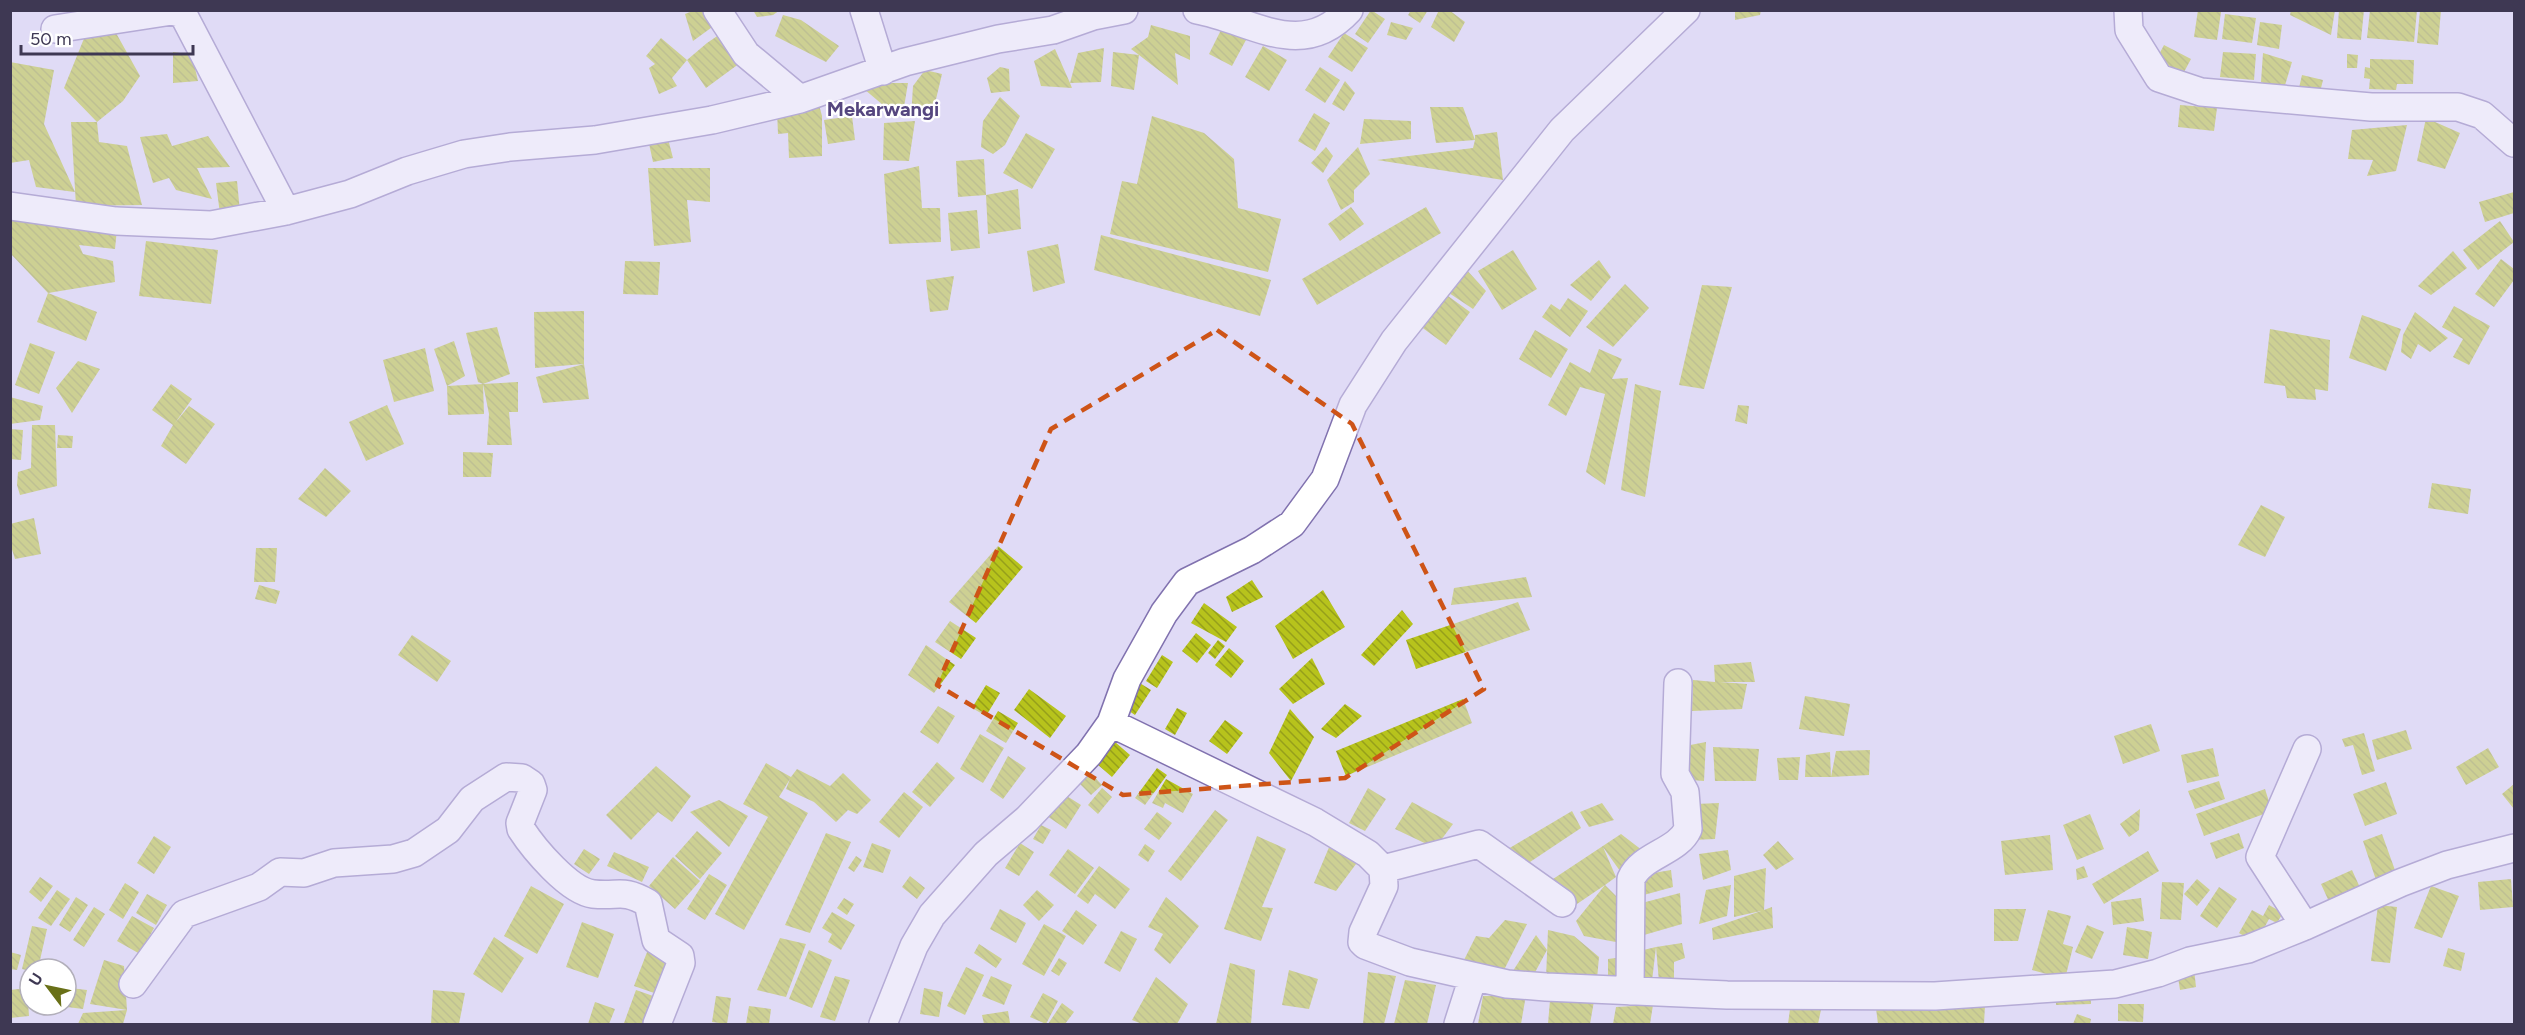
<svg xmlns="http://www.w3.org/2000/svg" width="2525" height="1035" viewBox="0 0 2525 1035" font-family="Figtree,sans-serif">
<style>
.building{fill:url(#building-back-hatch)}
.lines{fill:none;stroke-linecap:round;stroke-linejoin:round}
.minor-casing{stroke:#8172af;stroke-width:30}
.minor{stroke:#fff;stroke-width:27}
.marked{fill:none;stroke:#ce5417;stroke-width:4.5;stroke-dasharray:12 8;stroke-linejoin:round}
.labels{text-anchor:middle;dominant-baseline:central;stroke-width:4.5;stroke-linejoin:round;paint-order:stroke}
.quarter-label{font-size:20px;font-weight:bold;fill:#55467f;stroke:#fff}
</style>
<defs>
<pattern id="building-back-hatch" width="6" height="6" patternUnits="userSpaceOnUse" patternTransform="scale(1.5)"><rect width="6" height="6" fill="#b7c31c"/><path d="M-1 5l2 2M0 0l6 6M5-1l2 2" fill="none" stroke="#969f1b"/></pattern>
</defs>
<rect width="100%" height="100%" fill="#e0dbf6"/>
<path class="building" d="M695,10H706L715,25L693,41L685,14Z
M753,10H780L773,15L757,17Z
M1371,10L1385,19L1368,43L1355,34Z
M1411,10H1428L1420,23L1408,15Z
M1439,10H1449L1465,22L1454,42L1431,27Z
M1735,10H1761L1760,15L1735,20Z
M2198,10L2221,12L2217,40L2194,37Z
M2291,10H2335L2331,35L2290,15Z
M2339,10H2364L2361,40L2337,38Z
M2370,10H2417L2414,42L2367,38Z
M2420,10H2441L2438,45L2417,43Z
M2225,14L2256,18L2252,43L2222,39Z
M783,15L801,20L839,46L826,62L775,36Z
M1391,22L1413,28L1406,40L1387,35Z
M2260,22L2282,25L2279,49L2257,45Z
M735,24L755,52L706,88L687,60L672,78L677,86L659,94L649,68L655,64L646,56L661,38L687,60L707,43Z
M1151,25L1190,36V60L1175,53L1178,85L1139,55L1134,90L1111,86L1113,52L1139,55L1131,49L1148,37Z
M1222,28L1246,40L1232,66L1209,54Z
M116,33L140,76L123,101L97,122L99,142L127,146L142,205L76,206L71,122H97L64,88L85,36Z
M1344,33L1368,48L1352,72L1328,57Z
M2164,45L2191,59L2175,89L2148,75Z
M1263,46L1287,60L1269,91L1245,77Z
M1104,48L1101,82L1070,83L1078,53Z
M1055,49L1070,83L1072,88L1041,86L1034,61Z
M173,52L192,55L198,81L173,83Z
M2223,52L2256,54L2254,80L2220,77Z
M2263,53L2292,62L2283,92L2261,82Z
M2347,54L2358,55L2357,68H2347Z
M2370,59L2414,60L2413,84H2397L2396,90L2369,89L2370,79L2364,78L2365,67L2370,68Z
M10,62L54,70L44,124L75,192L36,187L29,160L10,163Z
M1000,67L1009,69L1010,91L991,93L987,78Z
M1320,67L1340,80L1325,103L1305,90Z
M925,70L942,74L932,116L911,117L913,86Z
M2302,75L2323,80L2318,100L2296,101Z
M1345,81L1355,93L1344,111L1332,104Z
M883,83H908L904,107L883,105L864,89Z
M1000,97L1020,116L1005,145L993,154L981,147L983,121Z
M818,101L822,116V156L789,158L788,133L778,134L777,111Z
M2180,105L2217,108L2214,131L2178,127Z
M1430,107H1463L1475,140V135L1497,132L1503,180L1377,160L1473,148L1475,140L1436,143Z
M1314,113L1330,123L1315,151L1298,141Z
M852,116L855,140L828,144L824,120Z
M1152,116L1204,133L1234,159L1238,208L1281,219L1268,272L1110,234L1122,181L1137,184Z
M2426,118L2460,133L2445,169L2417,161Z
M1364,119L1411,121V139L1360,144Z
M915,121L909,161L883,160L884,123Z
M2407,125L2396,171L2367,176L2373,160L2348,159L2352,130Z
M1026,133L1055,149L1032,189L1003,173Z
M167,134L172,146L208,136L230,167L197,168L212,199L176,190L169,178L153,183L140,137Z
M667,135L673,158L653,162L648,139Z
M1326,147L1333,156L1323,173L1311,163Z
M1358,147L1370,174L1354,190V202L1341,210L1327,180Z
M984,159L986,195L958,197L956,161Z
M919,166L922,208H940L941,242L889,244L884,174Z
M648,168H710V202L687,200L691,242L654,246Z
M237,181L240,212L220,214L216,183Z
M1018,189L1021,229L988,234L986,195Z
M2514,192V213L2485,222L2479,202Z
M1351,207L1364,224L1340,241L1328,224Z
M1426,207L1441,233L1317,305L1302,279Z
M977,210L980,248L951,251L948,213Z
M10,218L117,229L115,249L79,245L83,254L113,261L115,282L48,293L97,312L86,341L37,322L48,293L10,253Z
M2500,221L2514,242L2478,270L2463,250Z
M1101,235L1271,280L1260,316L1094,270Z
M146,241L218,250L211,304L139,296Z
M1058,244L1065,283L1033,292L1027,251Z
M1513,250L1537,289L1502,310L1478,271Z
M2453,251L2467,268L2431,295L2418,286Z
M2501,259L2514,269V280L2494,307L2475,294Z
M1599,260L1611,277L1591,301L1570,285Z
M625,261L660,262L658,295L623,294Z
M1464,267L1486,291L1473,309L1446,291Z
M954,276L948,310L930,312L926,280Z
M1625,284L1649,308L1613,347L1586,327Z
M1702,285L1732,287L1704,389L1679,385Z
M1444,293L1470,312L1446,345L1420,326Z
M1568,298L1588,311L1570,337L1542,317L1551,304L1560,310Z
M2454,306L2490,326L2469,365L2453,357L2463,339L2442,327Z
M584,311V364L589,399L543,403L536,377L584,364L535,368L534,312Z
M2415,312L2448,338L2430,352L2418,344L2411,359L2401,352L2403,335Z
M2362,315L2401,329L2386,371L2349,358Z
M497,327L510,374L483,384L518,382V412H509L512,445H487L489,414L483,384L484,414L448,415L447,386L483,384L478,382L466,333Z
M2270,329L2330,340L2328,391L2315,389L2316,400L2287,398L2285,386L2264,383Z
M1535,330L1568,349L1551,378L1519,359Z
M454,341L465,376L447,386L434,349Z
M30,343L55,352L39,394L15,385Z
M425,348L434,391L394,402L383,360Z
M1599,349L1622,359L1612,379L1628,378L1605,485L1586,472L1605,394L1580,387L1566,416L1548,405L1570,362L1590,373Z
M78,361L100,369L72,413L56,388Z
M171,384L192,399L175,423L189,406L215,424L186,464L161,446L173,425L152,410Z
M1635,384L1661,391L1645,497L1621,490Z
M10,397L43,406L40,420L10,424Z
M387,405L404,444L366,461L349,422Z
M1738,405L1749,406L1747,424L1735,421Z
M32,425H55L57,486L20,495L17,485L18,472L31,468Z
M10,429L23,430L21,460L10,459Z
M58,435L73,436L72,448H57Z
M463,452L493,453L491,477H463Z
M325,468L351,491L326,517L298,499Z
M2432,483L2471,489L2468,514L2428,508Z
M2261,505L2285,517L2265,557L2238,545Z
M34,518L41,554L15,559L10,543V524Z
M998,546L1023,567L976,623L949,602Z
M256,548H277L275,582H254Z
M1526,577L1532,597L1451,605L1454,588Z
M1252,580L1263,597L1232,612L1226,597Z
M259,585L280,591L276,604L255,599Z
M1323,590L1345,627L1293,659L1275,626Z
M1518,602L1530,630L1416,669L1406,640Z
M1204,603L1237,627L1226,642L1191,623Z
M1402,610L1413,624L1374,666L1361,655Z
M950,621L976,638L961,659L935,642Z
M1196,633L1211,645L1197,663L1182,651Z
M412,635L451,661L437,682L398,655Z
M1218,640L1225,646L1215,659L1208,653Z
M926,645L955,665L934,693L908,675Z
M1229,648L1244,661L1231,678L1215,665Z
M1162,655L1173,662L1157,688L1146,681Z
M1312,658L1325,684L1293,704L1279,689Z
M1751,662L1755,682H1720L1747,684L1742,709L1692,711L1693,680L1715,682L1714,665Z
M1138,682L1151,690L1135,715L1123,707Z
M986,685L1000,693L986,716L972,708Z
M1029,689L1066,716L1050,738L1014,710Z
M1805,696L1850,704L1844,736L1799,729Z
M1463,699L1472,723L1346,776L1336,751Z
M1345,704L1362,716L1336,738L1321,729Z
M938,706L955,716L938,744L920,732Z
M1177,708L1187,713L1175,735L1165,729Z
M1290,709L1314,737L1291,781L1269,753Z
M998,711L1018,723L1006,743L986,731Z
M1225,720L1243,733L1227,754L1209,741Z
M2151,724L2160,751L2123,764L2114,736Z
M2406,730L2412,749L2377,760L2372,740Z
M2364,733L2375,771L2362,775L2353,745L2345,747L2342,739Z
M980,734L1004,748L983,783L960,769Z
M1115,742L1130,755L1112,777L1090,758L1107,751Z
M1706,742L1704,781L1691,780L1685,746Z
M1713,747L1759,749L1756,781H1715Z
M2213,748L2219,776L2187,783L2181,755Z
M2488,748L2499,767L2466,785L2456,767Z
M1870,750L1869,775L1831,777H1805L1806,755L1830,752L1831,777L1836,751Z
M1008,756L1026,768L1003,799L990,790Z
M1800,757L1798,780H1779L1777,758Z
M937,762L955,778L930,807L912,792Z
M766,763L791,777L797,769L830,786L843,773L871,800L857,814L848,810L836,822L814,802L786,789L790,779L779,797L808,813L744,930L715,914L768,817L743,804Z
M1083,765L1102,785L1091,795L1072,776Z
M656,766L691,796L672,822L658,812L631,840L606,815Z
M1157,768L1167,775L1145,805L1135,798Z
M1166,779L1193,794L1183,813L1165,803L1163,808L1152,803Z
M2219,781L2225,799L2195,809L2188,791Z
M2386,782L2397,814L2365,826L2353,794Z
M2514,784V809L2502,794Z
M1102,788L1112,797L1098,814L1088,805Z
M1368,788L1386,799L1365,831L1349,823Z
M2265,789L2272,811L2204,836L2196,814Z
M904,792L923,807L899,838L879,822Z
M1062,793L1081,805L1066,829L1047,816Z
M719,800L748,816L729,847L690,812Z
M1412,802L1453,824L1435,848L1395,829Z
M1602,803L1614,820L1589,827L1580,812Z
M1719,803L1715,839L1692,840L1696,804Z
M2140,809L2139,830L2129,837L2120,824Z
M1215,810L1228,820L1181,881L1168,871Z
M1572,811L1581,828L1524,866L1508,849Z
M1157,812L1172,823L1159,840L1144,829Z
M2090,814L2104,849L2077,860L2063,825Z
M1041,825L1051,830L1043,844L1033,839Z
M697,831L722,853L700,879L675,856Z
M826,833L851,842L810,933L785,925Z
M2239,833L2244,848L2216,859L2210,843Z
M1621,834L1647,854L1620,871L1603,847L1616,877L1605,885L1624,904L1621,943L1584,936L1576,921L1605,885L1574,906L1550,881Z
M2382,834L2396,873L2376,880L2363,841Z
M2050,835L2053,870L2005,875L2001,841Z
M154,836L171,847L154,874L137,863Z
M1257,836L1286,849L1262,907L1273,908L1261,941L1224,929Z
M1778,841L1794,859L1776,870L1763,855Z
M872,843L891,850L883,873L863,867Z
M1020,843L1034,852L1019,876L1005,868Z
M1145,844L1155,851L1148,862L1138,855Z
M1330,845L1359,860L1336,891L1314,883Z
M584,849L600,859L589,874L574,864Z
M1068,849L1094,868L1075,894L1049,875Z
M1728,850L1731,870L1703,880L1699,854Z
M2148,851L2159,871L2104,904L2092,884Z
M614,852L649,867L642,882L607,866Z
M856,856L862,860L854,872L848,868Z
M673,857L700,881L675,909L649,886Z
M1099,866L1130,889L1115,909L1095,894L1088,904L1077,896Z
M2084,866L2088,877L2077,880L2076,869Z
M1766,868L1764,910L1772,907L1773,928L1713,940L1712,928L1761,911L1734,917V876Z
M1671,870L1673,887L1640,896L1642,875Z
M2352,870L2362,892L2331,906L2321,884Z
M709,874L727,885L705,920L687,909Z
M910,876L925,888L917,899L902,887Z
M40,877L53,886L41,902L29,892Z
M2197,879L2210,890L2197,906L2184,894Z
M2511,879L2513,907L2480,910L2478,882Z
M2162,882L2184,883L2181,920L2160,919Z
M125,883L139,892L123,919L109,910Z
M1731,885L1727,916L1699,924L1706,890Z
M531,886L564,904L537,954L504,936Z
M2431,886L2459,896L2442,938L2414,928Z
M2219,887L2237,899L2217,928L2200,916Z
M57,890L70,899L51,926L38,918Z
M1037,890L1054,905L1039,921L1023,905Z
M1680,893L1682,924L1644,935L1638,904Z
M147,894L167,905L156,925L136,913Z
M76,897L88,905L70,932L59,925Z
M1166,897L1199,926L1170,964L1154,950L1163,934L1148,927Z
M844,898L854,904L847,915L837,908Z
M2141,898L2144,921L2113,925L2111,902Z
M2269,905L2283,913L2277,923L2269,919L2256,943L2239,933L2252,910L2263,916Z
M2378,905L2397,907L2390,963L2371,961Z
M94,907L105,914L84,947L73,940Z
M1000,909L1026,923L1016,943L990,929Z
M1994,909H2026L2018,941H1994Z
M1076,910L1097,925L1083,945L1062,931Z
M2048,910L2071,916L2063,944L2073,947L2065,979L2032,970Z
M832,912L855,925L841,950L828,942L832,934L822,928Z
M132,916L154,928L140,954L117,941Z
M1505,920L1527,924L1504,970L1462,964L1476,936L1489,938Z
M582,922L614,934L598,978L566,967Z
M1044,924L1066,936L1044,976L1022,964Z
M2087,925L2104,932L2092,959L2075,952Z
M32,926L47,929L38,969L30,971L22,969Z
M2127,927L2152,932L2148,959L2123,955Z
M1548,930L1574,936L1599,957L1597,979L1546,978Z
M1121,931L1137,939L1120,972L1104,963Z
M1536,935L1547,950L1532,978L1511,974Z
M494,937L524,958L502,993L473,974Z
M780,938L806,944L786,997L757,990Z
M1682,943L1685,958L1674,962V981L1659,982L1656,947L1652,981L1638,982L1639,951L1656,947Z
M979,944L1002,959L996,968L974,953Z
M649,947L673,957L660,995L634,986Z
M2448,948L2465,953L2461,971L2443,966Z
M809,950L832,960L812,1008L789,999Z
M10,952L21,955L17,970L10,969Z
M1623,957L1624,983L1608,984V959Z
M1059,958L1067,963L1059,976L1051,971Z
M104,960L124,966L127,1010L123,1024H78L83,1013L127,1010L90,1004Z
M1230,963L1255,970L1251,1024H1216Z
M966,967L984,975L965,1015L947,1006Z
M2194,969L2196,987L2180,990L2177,971Z
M1289,970L1318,979L1309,1009L1282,1005Z
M1368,972L1396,976L1384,1024H1363Z
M835,976L850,980L835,1021L820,1017Z
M991,976L1012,985L1004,1005L982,996Z
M1156,977L1188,1004L1177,1024H1142L1132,1020Z
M1405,980L1436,985L1427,1024H1394Z
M27,988L29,1016L10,1018V990Z
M70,988L87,990L83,1009L67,1007Z
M924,988L943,992L939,1017L920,1014Z
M2090,988L2091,1004L2056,1005V989Z
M433,990L465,993L459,1024H431Z
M636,990L656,997L646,1024L624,1023Z
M1043,993L1058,1001L1046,1024L1030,1017Z
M1526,995L1521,1024H1478L1483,996Z
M716,996L731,998L727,1024L712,1022Z
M1550,1000L1594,1001L1590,1024H1548Z
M595,1002L615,1009L609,1024H588Z
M1062,1003L1074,1012L1065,1024H1048Z
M2118,1004H2144L2143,1022L2118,1021Z
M1653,1005L1650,1024H1613L1616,1007Z
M1822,1005L1818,1024H1788L1790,1009Z
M1985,1005L1984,1024H1878L1876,1008Z
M749,1006L771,1009L769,1024H746Z
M1008,1011L1010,1023L984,1024L982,1015Z
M2077,1014L2091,1019L2090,1024H2073Z"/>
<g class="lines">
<defs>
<path id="minor" d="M717,10L746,54L800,99
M864,10L883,71
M1197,10C1252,20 1301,62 1349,10
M2128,10L2129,30L2159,78L2201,92L2371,107H2458L2482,115L2514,143
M55,29L172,11L183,14L286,211
M10,206L116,221L211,225L286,211L350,194L407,171L464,154L510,147L595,140L712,120L800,99L905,62L998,39L1053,30L1093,16L1124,10
M1111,723L1315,822L1368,854L1383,869L1384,886L1363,932L1362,942L1365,945L1410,962L1507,984L1546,987L1727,995L1935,996L2115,984L2158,973L2190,961L2248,949L2305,926L2400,883L2447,865L2514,848
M1383,869L1479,844L1562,903
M2305,926L2260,857L2307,749
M133,984L184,914L259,887L280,872L304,873L334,863L393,859L414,853L448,830L472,799L506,777L522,778L531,784L533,790L520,823L521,829C534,849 569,891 593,894C620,897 621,888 648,903L656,940L680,956L681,963L657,1024
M1630,991L1631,879C1641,855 1678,852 1688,829L1685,792L1675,774L1678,683
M883,1024L914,946L932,915L986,854L1027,819L1089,754L1111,723L1127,679L1164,613L1187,582L1252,550L1292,524L1325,479L1353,405L1394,341L1562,130L1686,10
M1458,1024L1473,977"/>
</defs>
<use href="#minor" class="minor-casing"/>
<use href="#minor" class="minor"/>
</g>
<path d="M0 0H2525V1035H0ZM1217,330L1352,424L1484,689L1345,778L1123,795L937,685L1051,429Z" fill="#e0dbf6" fill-opacity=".55" fill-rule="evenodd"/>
<path class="marked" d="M1217,330L1352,424L1484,689L1345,778L1123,795L937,685L1051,429Z"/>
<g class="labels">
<g class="quarter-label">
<text x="883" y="109">Mekarwangi</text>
</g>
</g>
<rect width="2525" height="1035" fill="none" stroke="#3e3853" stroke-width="24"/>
<g transform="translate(48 987) rotate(302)"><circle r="28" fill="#ffffff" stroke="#b2afba" stroke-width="1.5"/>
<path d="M0-4.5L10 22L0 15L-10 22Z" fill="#697017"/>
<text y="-9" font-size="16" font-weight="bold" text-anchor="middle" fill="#3e3853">U</text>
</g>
<path d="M21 45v9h172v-9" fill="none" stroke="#3e3853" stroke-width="3"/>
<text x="30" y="45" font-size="18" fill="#3e3853" stroke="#ffffff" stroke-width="4.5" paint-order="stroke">50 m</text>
</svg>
